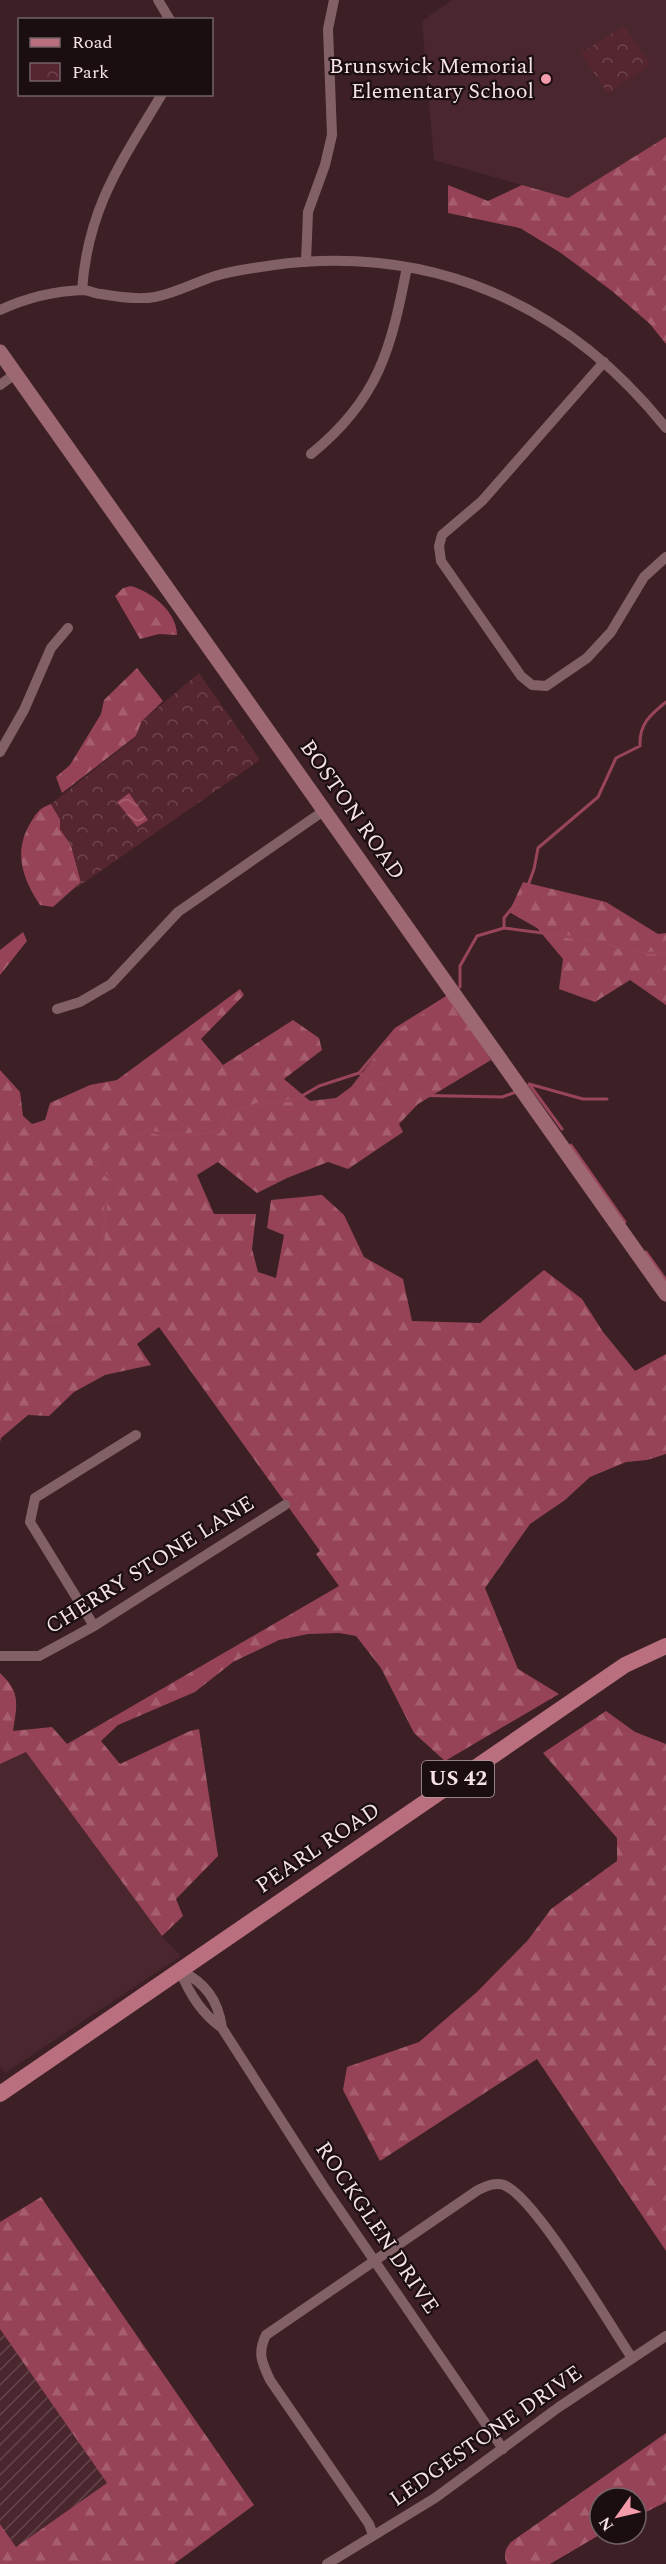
<svg xmlns="http://www.w3.org/2000/svg" width="666" height="2564" viewBox="0 0 666 2564" font-family="Spectral,serif">
<style>
.built{fill:#4a272f}
.industrial{fill:url(#industrial-furrows)}
.forest{fill:url(#forest-firs)}
.park{fill:url(#park-crowns)}
.water{fill:url(#water-waves)}
.lines{fill:none;stroke-linecap:round;stroke-linejoin:round}
.stream{stroke:#994559;stroke-width:3}
.street{stroke:#826166;stroke-width:10}
.secondary{stroke:#9d6872;stroke-width:15}
.primary{stroke:#b96f7e;stroke-width:16}
.poi-dot{fill:#f39aab;stroke:#1b0e11;stroke-width:2}
.labels{text-anchor:middle;dominant-baseline:central;stroke-width:4.5;stroke-linejoin:round;paint-order:stroke}
.shield{fill:#1b0e11;stroke:#b4a2a5;stroke-width:1.5}
.shield-label{font-size:21px;font-weight:bold;fill:#f6e2e5}
.poi-label{font-size:22px;fill:#f6e2e5;stroke:#1b0e11;text-anchor:end}
.street-label{font-size:22px;fill:#f6e2e5;stroke:#1b0e11}
</style>
<defs>
<pattern id="industrial-furrows" width="10" height="10" patternUnits="userSpaceOnUse" patternTransform="scale(1.5)"><rect width="10" height="10" fill="#4a272f"/><path d="M-1 1l2-2M0 10L10 0M9 11l2-2" fill="none" stroke="#65464d"/></pattern>
<pattern id="forest-firs" width="22" height="20" patternUnits="userSpaceOnUse" patternTransform="scale(1.5)"><rect width="22" height="20" fill="#974357"/><path d="M5 1l3.5 6h-7zM16 11l3.5 6h-7z" fill="#a65e6f"/></pattern>
<pattern id="park-crowns" width="20" height="18" patternUnits="userSpaceOnUse" patternTransform="scale(1.5)"><rect width="20" height="18" fill="#552530"/><path d="M2 6a3 3 0 1 1 6 0M12 15a3 3 0 1 1 6 0" fill="none" stroke="#6e444e"/></pattern>
<pattern id="water-waves" width="16" height="10" patternUnits="userSpaceOnUse" patternTransform="scale(1.5)"><rect width="16" height="10" fill="#994559"/><path d="M0 5q4-4 8 0t8 0" fill="none" stroke="#a86071"/></pattern>
</defs>
<rect width="100%" height="100%" fill="#3c2026"/>
<path class="built" d="M452,0H666V137L568,198L434,160L422,21Z
M26,1752L162,1936L181,1956L5,2073L0,2066V1764Z"/>
<path class="industrial" d="M0,2329L107,2483L16,2547L0,2524Z"/>
<path class="forest" d="M666,137V344L650,324L612,291L561,253L520,228L448,213V185L488,201L522,185L568,198Z
M131,586C152,592 177,612 177,635L159,634L140,639L115,596L123,588Z
M137,668L163,701L142,721L136,736L62,793L56,777L70,765L101,714L104,700Z
M51,804L60,819V829L71,845L81,882L53,907L40,905C22,878 13,851 31,822C37,812 40,808 51,804Z
M523,882L606,902L658,934L666,933V1005L630,980L595,1002L559,989L563,959L537,928L509,912Z
M23,932L27,941L0,975V950Z
M240,989L244,995L201,1039L223,1065L293,1020L319,1038L322,1050L284,1079L310,1101L336,1098L351,1087L396,1029L449,996L491,1060L418,1104L399,1124L403,1132L348,1169L328,1162L287,1178L257,1193L218,1162L197,1175L214,1214H256L252,1249L258,1272L276,1278L284,1235L267,1228L271,1200L322,1195L344,1215L364,1257L403,1279L412,1321L480,1323L544,1270L582,1299L603,1332L635,1371L666,1354V1454L647,1460L626,1462L590,1477L565,1500L530,1524L485,1588L518,1669L559,1694L445,1761L414,1733L381,1668L356,1636L339,1633L308,1634L279,1640L233,1662L195,1692L118,1725L101,1741L120,1764L190,1731L199,1729L218,1856L176,1899L183,1916L162,1936L26,1752L0,1764V1673C21,1692 17,1705 13,1731L52,1727L67,1744L339,1586L316,1554L320,1551L159,1327L137,1344L151,1365L105,1375L74,1392L49,1416L28,1415L1,1438L0,1442V1070L20,1092L23,1116L32,1124L45,1120L50,1103L90,1085L117,1080Z
M606,1711L635,1732L666,1744V2251L537,2059L380,2161L343,2090L347,2067L419,2042L477,1992L528,1940L551,1909L617,1861V1838L543,1753Z
M41,2197L254,2505L174,2564H0V2524L16,2547L107,2483L0,2329V2222Z
M666,2433V2502L636,2517V2498H600L601,2534L550,2564H507C503,2555 505,2549 511,2542Z"/>
<path class="park" d="M624,26L651,65L610,92L606,91L581,53Z
M199,673L260,760L72,891L81,882L71,845L60,829V819L51,804L136,737L142,721Z"/>
<path class="water" d="M129,793L148,820L137,827L117,802Z"/>
<g class="lines">
<path class="stream" d="M504,928V918L526,891L534,869L538,848L598,797L616,758L640,746C639,724 650,715 666,702
M460,987V966L477,936L504,928L565,936L646,953H666
M359,1073L379,1085H388L392,1093L401,1095L502,1097L516,1092
M529,1084L583,1099H607
M529,1084L562,1129
M571,1145L625,1222
M646,1252L666,1280
M0,1337L38,1321H62L63,1287L101,1264L106,1202L120,1188L94,1164L120,1140L148,1131L169,1136L219,1132L231,1112L259,1104L295,1100L319,1086L359,1073L396,1029L449,996"/>
<path class="street" d="M158,0L170,20
M306,262L308,212L325,165L332,135L328,29L334,0
M82,290C88,207 121,163 162,94
M0,310C26,298 55,291 83,290C89,290 95,294 101,294C118,297 138,300 155,297C176,293 196,282 215,276C234,270 254,268 274,265C432,244 567,304 666,428
M604,362L482,501L442,535L439,546L441,561L521,676L532,685L546,686L587,658L611,632L644,577L666,557
M0,385L15,374
M311,454C379,399 391,349 407,267
M0,752L24,710L51,648L68,628
M57,1009L80,1002L111,984L178,912L325,810
M94,1626L30,1522L35,1498L136,1435
M0,1656H39L94,1626L285,1505
M180,1970C189,1994 201,2013 222,2028L322,2184L503,2449
M180,1970C205,1983 218,1999 222,2028
M373,2535L369,2524L270,2380C262,2363 257,2353 266,2335L478,2190C487,2186 495,2182 504,2185C536,2198 609,2324 632,2358
M327,2564L435,2498L559,2407L666,2336"/>
<path class="secondary" d="M0,352L666,1294"/>
<path class="primary" d="M0,2094L625,1665L666,1646"/>
</g>
<circle class="poi-dot" cx="546" cy="79" r="6"/>
<g class="labels">
<rect class="shield" x="422" y="1761" width="72" height="36" rx="4.5"/>
<g class="shield-label">
<text x="458" y="1779">US 42</text>
</g>
<g class="poi-label">
<text x="534" y="66">Brunswick Memorial<tspan x="534" dy="25">Elementary School</tspan></text>
</g>
<g class="street-label">
<text transform="translate(352 810) rotate(55)">BOSTON ROAD</text>
<text transform="translate(150 1565) rotate(-32)">CHERRY STONE LANE</text>
<text transform="translate(318 1848) rotate(-34)">PEARL ROAD</text>
<text transform="translate(377 2228) rotate(56)">ROCKGLEN DRIVE</text>
<text transform="translate(486 2436) rotate(-35)">LEDGESTONE DRIVE</text>
</g>
</g>
<rect x="18" y="18" width="195" height="78" fill="#1b0e11" stroke="#736366" stroke-width="1.5"/>
<rect x="30" y="38" width="30" height="9" fill="#b96f7e" stroke="#736366" stroke-width="1.5"/>
<text x="72" y="48" font-size="18" fill="#f6e2e5">Road</text>
<rect x="30" y="63" width="30" height="18" fill="url(#park-crowns)" stroke="#736366" stroke-width="1.5"/>
<text x="72" y="78" font-size="18" fill="#f6e2e5">Park</text>
<g transform="translate(618 2516) rotate(236)"><circle r="28" fill="#1b0e11" stroke="#736366" stroke-width="1.5"/>
<path d="M0-4.5L10 22L0 15L-10 22Z" fill="#f39aab"/>
<text y="-9" font-size="16" font-weight="bold" text-anchor="middle" fill="#f6e2e5">N</text>
</g>
</svg>
